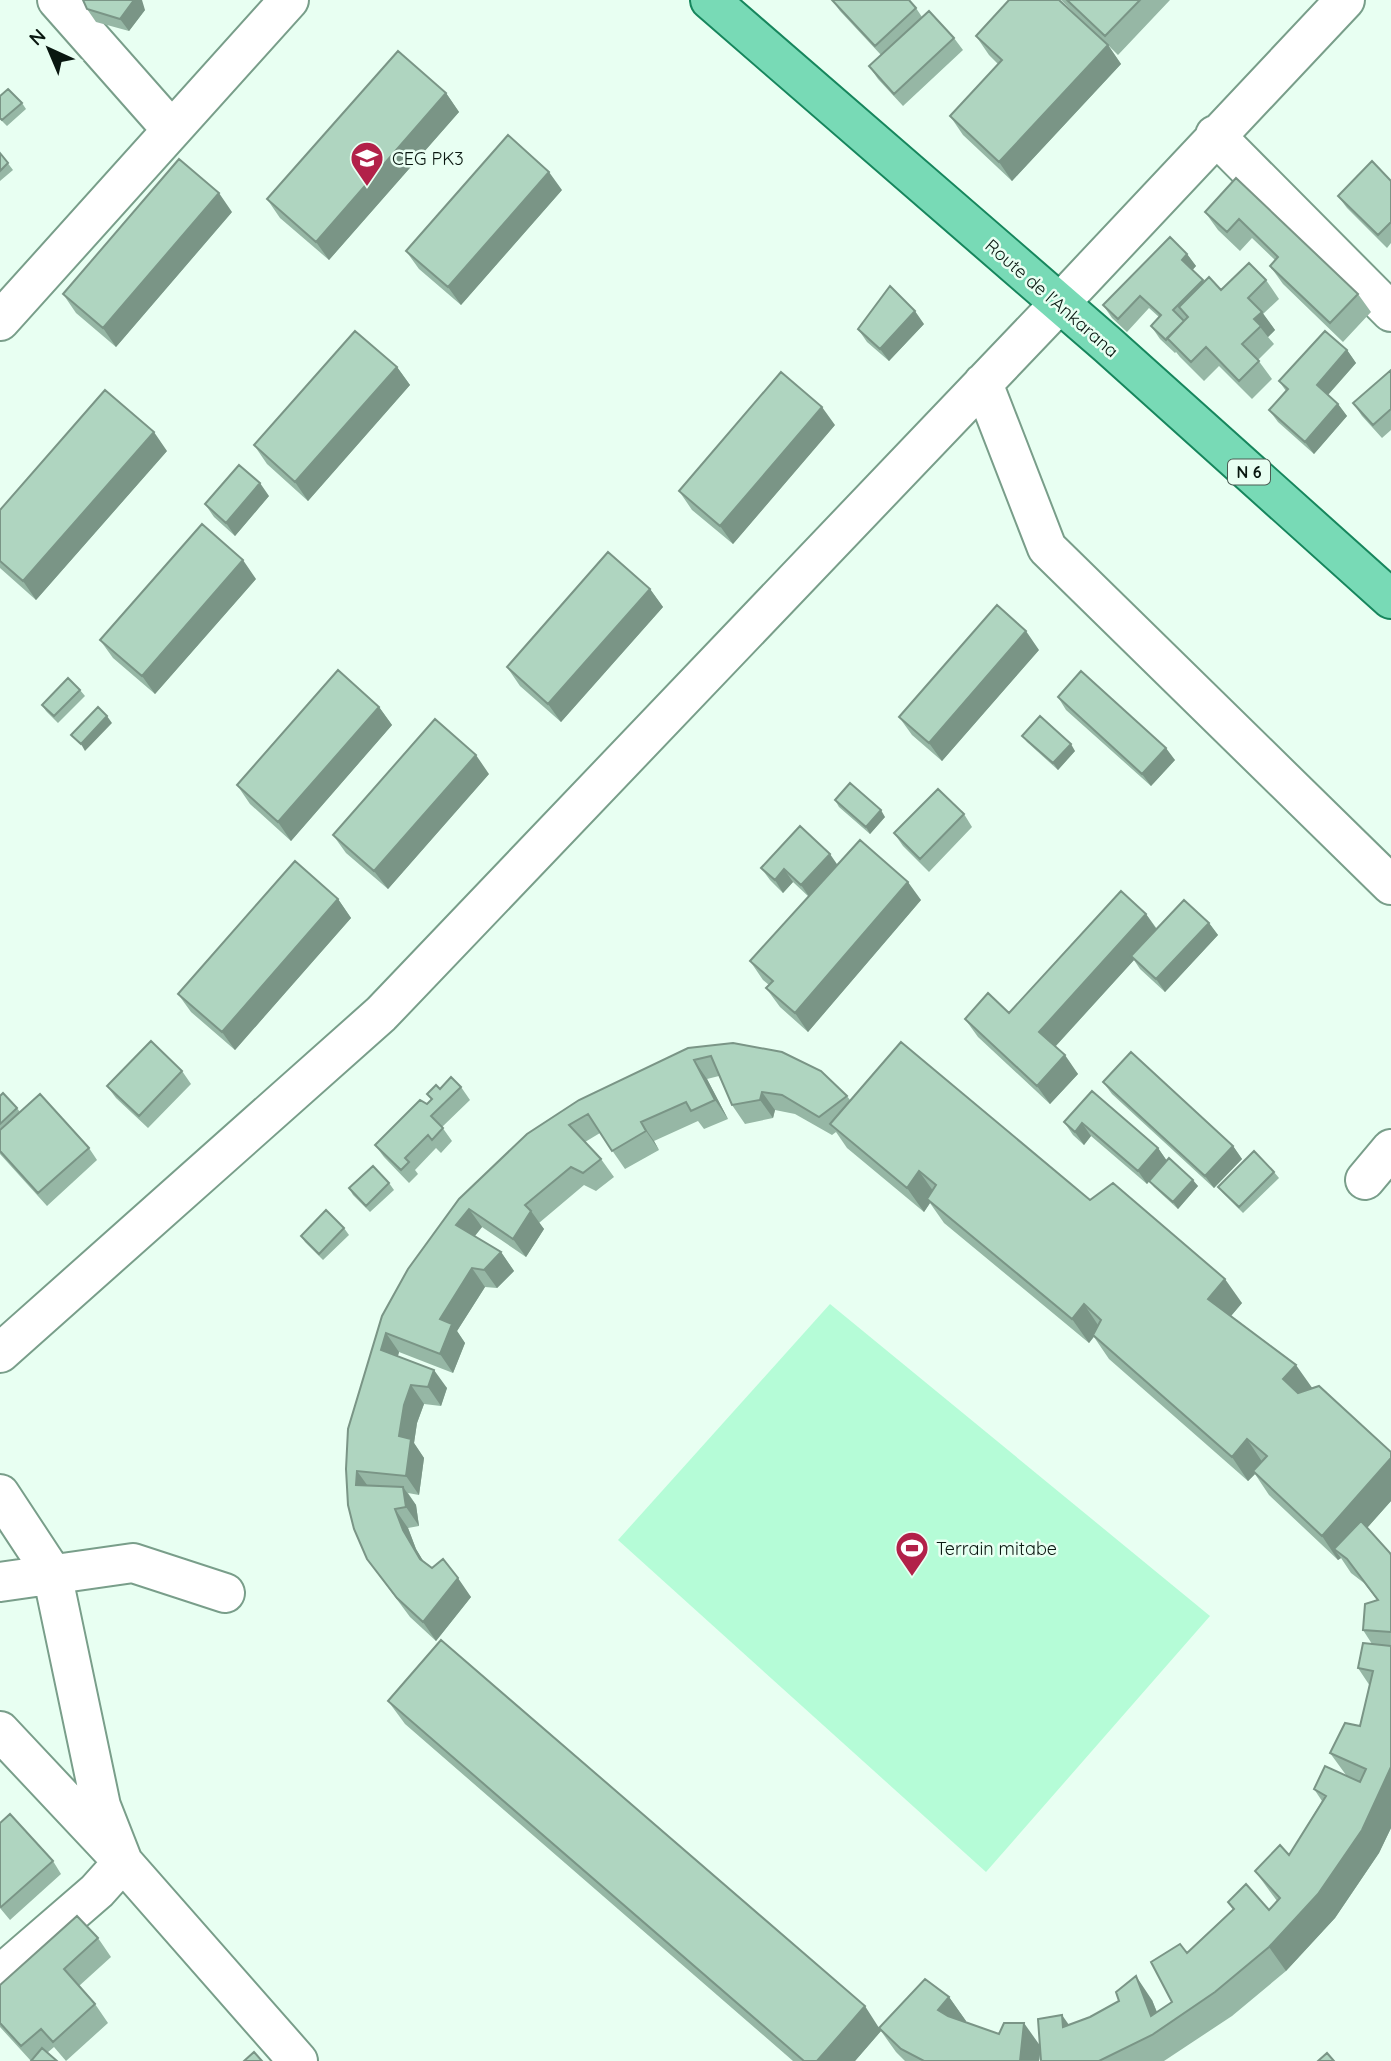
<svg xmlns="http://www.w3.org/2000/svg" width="1391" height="2061" viewBox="0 0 1391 2061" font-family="Quicksand,sans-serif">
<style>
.green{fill:#b5fcd7}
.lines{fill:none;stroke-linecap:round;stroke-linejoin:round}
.minor-casing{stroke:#799e8a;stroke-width:42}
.major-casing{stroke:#17865d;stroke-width:42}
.minor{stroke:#fff;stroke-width:38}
.major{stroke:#78dab6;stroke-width:38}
.wall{fill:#96b7a5}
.shaded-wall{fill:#7a9586}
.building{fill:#afd5c0;stroke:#7a9586;stroke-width:2}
.labels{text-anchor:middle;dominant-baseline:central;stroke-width:5;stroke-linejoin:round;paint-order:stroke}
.shield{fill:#e8fff2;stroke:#4c5d54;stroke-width:2}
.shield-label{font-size:16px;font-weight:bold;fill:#091710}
.poi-label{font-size:18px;fill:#091710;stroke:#e8fff2;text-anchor:start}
.street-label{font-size:18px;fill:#091710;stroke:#e8fff2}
</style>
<rect width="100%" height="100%" fill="#e8fff2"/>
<path class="green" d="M830,1304L1210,1616L986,1872L618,1540Z"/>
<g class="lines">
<defs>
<path id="minor" d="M57,0L171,129
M1215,135L1391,312
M0,321L289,0
M983,383L1047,548L1391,885
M1365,1180L1391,1149
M0,1353L381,1014L1060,303L1345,0
M0,1494L52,1573L101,1806L123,1862L97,1891L0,1975
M0,1582L133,1563L225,1593
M0,1731L123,1862L298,2061"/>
<path id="major" d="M710,0L1108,345L1391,599"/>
</defs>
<use href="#minor" class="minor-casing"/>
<use href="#major" class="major-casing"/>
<use href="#minor" class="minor"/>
<use href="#major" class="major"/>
</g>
<path class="wall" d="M832,0L916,8L922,17L954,38L963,50L903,106L878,79L869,66L881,55L840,11Z
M1061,0H1170L1118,55L1108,45L1121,64L1012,181L963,135L950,116L998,64L989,55L976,36L1101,39Z
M87,9L145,10L129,31L96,22Z
M446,93L459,112L329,260L280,218L267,199Z
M0,96L22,103L26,109L7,126L0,119Z
M0,153L13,170L0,181Z
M1236,178L1358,294L1371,312L1343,342L1283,284L1270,266L1275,260L1252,238L1240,251L1218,230L1205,212Z
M1391,181V243L1387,248L1347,208L1338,196Z
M562,190L461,305L419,269L406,251Z
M232,212L116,347L76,313L63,294Z
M1187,254L1196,266L1192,270L1204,282L1221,290L1266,280L1279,299L1263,314L1275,330L1268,337L1274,344L1258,360L1272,379L1252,399L1219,366L1204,381L1180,357L1176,352L1175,353L1160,339L1151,326L1159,317L1149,308L1127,332L1112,318L1103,305Z
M924,324L889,361L867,342L858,329Z
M1347,350L1356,363L1328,395L1338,404L1347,416L1314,454L1278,422L1269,410L1286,391L1279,381Z
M397,367L410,385L308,501L267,464L254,445Z
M1391,370V430L1382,438L1362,416L1353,403Z
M835,425L733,544L692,510L679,491Z
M167,451L36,600L0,568V510Z
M269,496L235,536L214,517L205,504Z
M256,579L155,694L113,658L100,640Z
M650,589L663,607L561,722L520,686L507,667Z
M1039,650L942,761L912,735L899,717Z
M80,690L85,696L58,723L46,711L42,705Z
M1058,697L1175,760L1151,786L1066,710Z
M379,707L392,725L291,841L250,804L237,785Z
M1022,736L1075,751L1058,770L1027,742Z
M489,774L388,889L346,853L333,835Z
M835,800L885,817L870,834L839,807Z
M964,814L972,827L929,872L903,846L894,833Z
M837,865L921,900L808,1032L780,1007L766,988L769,985L763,980L750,961L809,897L793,882L783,893L770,880L761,868Z
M338,899L351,918L235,1050L191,1012L178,994Z
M1146,914L1157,929L1209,923L1218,935L1165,992L1140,969L1134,960L1055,1047L1078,1074L1050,1104L978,1037L965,1019L1009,1013Z
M688,1048L847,1096L850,1100L1090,1200L1242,1303L1231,1316L1312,1388L1391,1452V1501L1367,1528L1391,1554V1828L1379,1853L1335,1918L1286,1971L1232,2016L1164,2061H1041L1040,2053L1039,2061H905L896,2052L881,2031L855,2061H793L405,1724L388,1701L880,2028L949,1997L966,2021L965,2022L999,2034L1040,2046L1069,2025L1152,2000L1157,2012L1172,2002L1187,1953L1233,1909L1228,1902L1269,1910L1277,1901L1255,1871L1289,1855L1322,1801L1314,1789L1346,1775L1330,1753L1360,1726L1370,1686L1358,1668L1372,1644L1363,1630L1377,1600L1364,1583L1351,1573L1341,1558L1338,1560L1269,1495L1255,1474L1248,1481L1109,1359L1094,1337L1089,1343L944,1223L930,1203L924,1212L847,1148L836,1132L832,1135L795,1114L775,1110L773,1118L745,1124L732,1105L719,1076L707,1079L728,1119L704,1129L698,1121L654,1141L659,1150L625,1169L600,1133L585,1142L601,1159L614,1177L596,1191L584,1185L539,1223L544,1229L526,1257L482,1227L475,1236L501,1252L514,1271L497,1288L485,1287L457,1331L465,1343L453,1373L399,1352L398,1356L447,1388L441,1406L424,1404L417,1423L414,1443L424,1458L419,1495L408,1493L416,1505L419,1526L408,1528L416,1549L423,1561L471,1597L436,1641L410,1617L367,1559L348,1505L382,1316L527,1134Z
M182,1071L191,1084L148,1128L116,1098L107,1086Z
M1103,1082L1233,1146L1242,1159L1214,1188L1112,1094Z
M461,1087L470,1100L442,1127L452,1141L441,1153L436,1148L415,1170L418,1174L409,1183L384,1157L375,1145L427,1104L432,1100L427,1094L440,1089Z
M1092,1091L1158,1148L1167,1161L1198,1186L1178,1209L1154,1187L1149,1181L1147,1184L1091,1136L1084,1145L1073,1135L1064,1122Z
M0,1096L17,1108L20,1112L89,1148L97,1160L47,1206L0,1154Z
M1274,1172L1279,1178L1243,1213L1223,1193L1218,1187Z
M389,1183L394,1190L370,1212L353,1195L349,1188Z
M344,1228L349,1235L323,1260L305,1242L301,1236Z
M0,1823L53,1861L61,1874L10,1920L0,1908Z
M98,1938L111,1957L79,1986L95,2004L108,2023L66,2061L54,2047L47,2053L31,2061L0,2027V1985Z"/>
<path class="shaded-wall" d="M134,0H142L145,10L129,31L120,19Z
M1108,45L1121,64L1012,181L999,162Z
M446,93L459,112L329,260L316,242Z
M549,172L562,190L461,305L448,287Z
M219,193L232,212L116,347L103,328Z
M1187,254L1196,266L1190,273L1182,260Z
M915,311L924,324L889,361L880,349Z
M1262,312L1275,330L1268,337L1254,319Z
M1347,350L1356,363L1326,397L1317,385Z
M397,367L410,385L308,501L295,482Z
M1338,404L1347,416L1314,454L1305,442Z
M822,407L835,425L733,544L720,526Z
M154,432L167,451L36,600L23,581Z
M260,483L269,496L235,536L226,523Z
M243,560L256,579L155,694L142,676Z
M650,589L663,607L561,722L548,704Z
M1026,631L1039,650L942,761L929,743Z
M379,707L392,725L291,841L278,822Z
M107,716L112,723L85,751L81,744Z
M1071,744L1075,751L1058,770L1053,763Z
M1166,748L1175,760L1151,786L1142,774Z
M476,755L489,774L388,889L374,871Z
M881,810L885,817L870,834L866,827Z
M830,854L839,867L810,898L801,885Z
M784,869L793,882L783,893L775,880Z
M908,882L921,900L808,1032L795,1013Z
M338,899L351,918L235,1050L222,1032Z
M1146,914L1159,933L1131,956L1134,960L1052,1050L1039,1032Z
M1209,923L1218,935L1165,992L1156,979Z
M1065,1055L1078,1074L1050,1104L1037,1086Z
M694,1060L707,1079L728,1119L715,1100Z
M762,1092L775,1110L773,1118L760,1100Z
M641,1122L654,1141L659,1150L646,1131Z
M1082,1123L1091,1136L1084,1145L1075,1132Z
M1233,1146L1242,1159L1214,1188L1205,1176Z
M1158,1148L1167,1161L1147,1184L1138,1171Z
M919,1171L936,1195L927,1199L930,1203L924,1212L907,1188Z
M1193,1180L1198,1186L1178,1209L1173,1202Z
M469,1209L482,1227L469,1243L456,1225Z
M531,1211L544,1229L526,1257L513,1239Z
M501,1252L514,1271L497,1288L484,1270Z
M472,1268L485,1287L457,1331L465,1343L453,1373L440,1354V1319Z
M1225,1279L1242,1303L1225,1323L1208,1299Z
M1084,1304L1100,1328L1089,1343L1072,1319Z
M386,1333L399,1352L394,1369L381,1350Z
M1296,1365L1313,1389L1300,1403L1283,1379Z
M434,1370L447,1388L441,1406L428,1387Z
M411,1385L424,1404L417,1423L414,1443L424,1458L419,1495L406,1476L399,1436L404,1405Z
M1247,1439L1263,1463L1253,1471L1255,1474L1248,1481L1232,1457Z
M1391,1458V1501L1343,1555L1334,1549L1341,1558L1338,1560L1322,1536Z
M357,1471L370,1489L356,1485Z
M403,1487L416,1505L419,1526L406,1507Z
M395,1509L408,1528L416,1549L433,1577L420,1559L403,1530Z
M458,1578L471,1597L436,1641L423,1622Z
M1391,1767V1828L1379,1853L1335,1918L1286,1971L1269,1947Z
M1136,1976L1152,2000L1163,2028L1151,2016Z
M949,1997L966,2021L955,2034L938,2010Z
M865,2006L881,2031L855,2061H817Z
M1062,2015L1079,2039L1063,2027Z
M1024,2023L1041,2047L1039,2061H1020Z"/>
<path class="building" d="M83,0H134L120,19L87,9Z
M832,0H909L916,8L875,46Z
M1009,0H1059L1108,45L999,162L950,116L1002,60L976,36Z
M1067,0H1140L1105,36Z
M929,11L954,38L894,94L869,66Z
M398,51L446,93L316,242L267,199Z
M8,89L22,103L2,120L0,118V96Z
M508,135L549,172L448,287L406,251Z
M0,153L8,163L0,171Z
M179,159L219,193L103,328L63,294Z
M1372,161L1391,181V222L1378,235L1338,196Z
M1236,178L1358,294L1330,323L1270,266L1278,257L1239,219L1227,232L1205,212Z
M1170,237L1187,254L1182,260L1203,280L1173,310L1184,321L1166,340L1151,326L1161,315L1140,296L1118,319L1103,305Z
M1249,263L1266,280L1248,298L1262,312L1254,319L1261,326L1242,344L1259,361L1239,381L1206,347L1191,362L1167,338L1188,317L1179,307L1209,277L1221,290Z
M890,286L915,311L880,349L858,329Z
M355,331L397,367L295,482L254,445Z
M1325,331L1347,350L1317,385L1338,404L1305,442L1269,410L1288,389L1279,381Z
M1391,370V409L1373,425L1353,403Z
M781,372L822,407L720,526L679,491Z
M105,390L154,432L23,581L0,561V510Z
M239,465L260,483L226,523L205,504Z
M202,524L243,560L142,676L100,640Z
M608,552L650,589L548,704L507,667Z
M997,605L1026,631L929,743L899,717Z
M338,670L379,707L278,822L237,785Z
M1081,671L1166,748L1142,774L1058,697Z
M68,678L80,690L54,716L42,705Z
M98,707L107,716L81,744L71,735Z
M1040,716L1071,744L1053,763L1022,736Z
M435,719L476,755L374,871L333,835Z
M850,783L881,810L866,827L835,800Z
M938,789L964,814L920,859L894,833Z
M800,826L830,854L801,885L784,869L775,880L761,868Z
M860,840L908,882L795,1013L766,988L773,981L750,961Z
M295,861L338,899L222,1032L178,994Z
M1121,891L1146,914L1039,1032L1065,1055L1037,1086L965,1019L988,993L1009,1013Z
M1184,900L1209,923L1156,979L1131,956Z
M151,1041L182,1071L139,1116L107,1086Z
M901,1042L1090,1200L1113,1183L1225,1279L1208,1299L1296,1365L1283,1379L1298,1393L1319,1386L1391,1452V1458L1322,1536L1253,1471L1267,1456L1247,1439L1232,1457L1093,1335L1101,1320L1084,1304L1072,1319L927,1199L936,1185L919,1171L907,1188L830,1124Z
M733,1043L782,1052L821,1071L847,1096L819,1117L782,1095L762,1092L760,1100L732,1105L711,1056L694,1060L715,1100L691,1111L686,1102L641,1122L646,1131L612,1151L588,1114L569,1125L601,1159L583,1173L571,1167L525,1205L531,1211L513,1239L469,1209L456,1225L501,1252L484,1270L472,1268L440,1319L452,1324L440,1354L386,1333L381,1350L434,1370L428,1387L411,1385L404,1405L399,1436L411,1439L406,1476L357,1471L356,1485L403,1487L406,1507L395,1509L403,1530L420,1559L432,1568L443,1559L458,1578L423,1622L397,1598L367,1559L354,1529L348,1505L346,1469L348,1429L382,1316L408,1269L459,1199L527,1134L579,1100L688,1048Z
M1131,1052L1233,1146L1205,1176L1103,1082Z
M451,1077L461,1087L431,1116L443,1128L432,1140L428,1135L405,1158L409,1162L401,1170L375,1145L420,1100L427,1104L432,1099L427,1094L436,1085L440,1089Z
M1092,1091L1158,1148L1138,1171L1082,1123L1075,1132L1064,1122Z
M3,1093L17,1108L0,1124V1096Z
M40,1094L89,1148L38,1193L0,1151V1130Z
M1254,1151L1274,1172L1239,1207L1218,1187Z
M1169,1158L1193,1180L1173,1202L1149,1181Z
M373,1166L389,1183L366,1206L349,1188Z
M326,1210L344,1228L319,1254L301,1236Z
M1361,1521L1390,1553L1391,1555V1632L1363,1630L1365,1604L1378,1600L1347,1559L1334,1549Z
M441,1640L865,2006L817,2061H804L388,1701Z
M1363,1643L1391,1646V1767L1362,1830L1318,1894L1269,1947L1215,1992L1152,2035L1099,2061H1041L1038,2019L1062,2015L1063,2027L1090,2017L1119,2001L1116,1992L1136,1976L1151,2016L1172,2002L1151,1962L1180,1944L1187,1953L1234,1909L1228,1902L1246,1884L1269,1910L1280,1898L1255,1871L1280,1845L1289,1855L1326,1796L1314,1789L1325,1766L1360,1782L1366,1769L1330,1753L1345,1723L1360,1726L1373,1671L1358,1668Z
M10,1814L53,1861L1,1907L0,1906V1823Z
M77,1916L98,1938L64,1969L95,2004L53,2042L41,2029L21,2046L0,2023V1985Z
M925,1979L949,1997L938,2010L948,2016L999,2034L1004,2023H1024L1020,2061H924L901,2049L879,2028Z
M42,2048L57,2061H31Z
M254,2052L262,2061H244Z
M1327,2053L1334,2061H1318Z"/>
<defs>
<symbol id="school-pin" viewBox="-11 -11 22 30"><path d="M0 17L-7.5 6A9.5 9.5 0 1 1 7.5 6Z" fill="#b22149" stroke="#e8fff2"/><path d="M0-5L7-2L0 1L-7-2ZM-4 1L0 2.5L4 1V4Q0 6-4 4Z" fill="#fff"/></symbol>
<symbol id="stadium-pin" viewBox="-11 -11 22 30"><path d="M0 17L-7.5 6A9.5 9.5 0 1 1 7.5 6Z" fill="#b22149" stroke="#e8fff2"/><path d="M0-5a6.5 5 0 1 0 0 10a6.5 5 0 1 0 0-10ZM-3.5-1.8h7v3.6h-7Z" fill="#fff"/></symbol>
</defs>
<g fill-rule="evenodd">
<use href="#school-pin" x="348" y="139" width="38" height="52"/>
<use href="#stadium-pin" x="893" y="1529" width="38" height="52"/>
</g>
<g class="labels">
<rect class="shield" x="1228" y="459.5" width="42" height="25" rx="5"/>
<g class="shield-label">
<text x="1249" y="472">N 6</text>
</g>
<g class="poi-label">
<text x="392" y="158">CEG PK3</text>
<text x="936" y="1548">Terrain mitabe</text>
</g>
<g class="street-label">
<text transform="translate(1052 298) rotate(41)">Route de l'Ankarana</text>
</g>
</g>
<g transform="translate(49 49) rotate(316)" stroke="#e8fff2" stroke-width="5" paint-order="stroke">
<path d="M0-5L12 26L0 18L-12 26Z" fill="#091710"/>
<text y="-10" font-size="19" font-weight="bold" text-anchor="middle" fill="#091710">N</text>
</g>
</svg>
